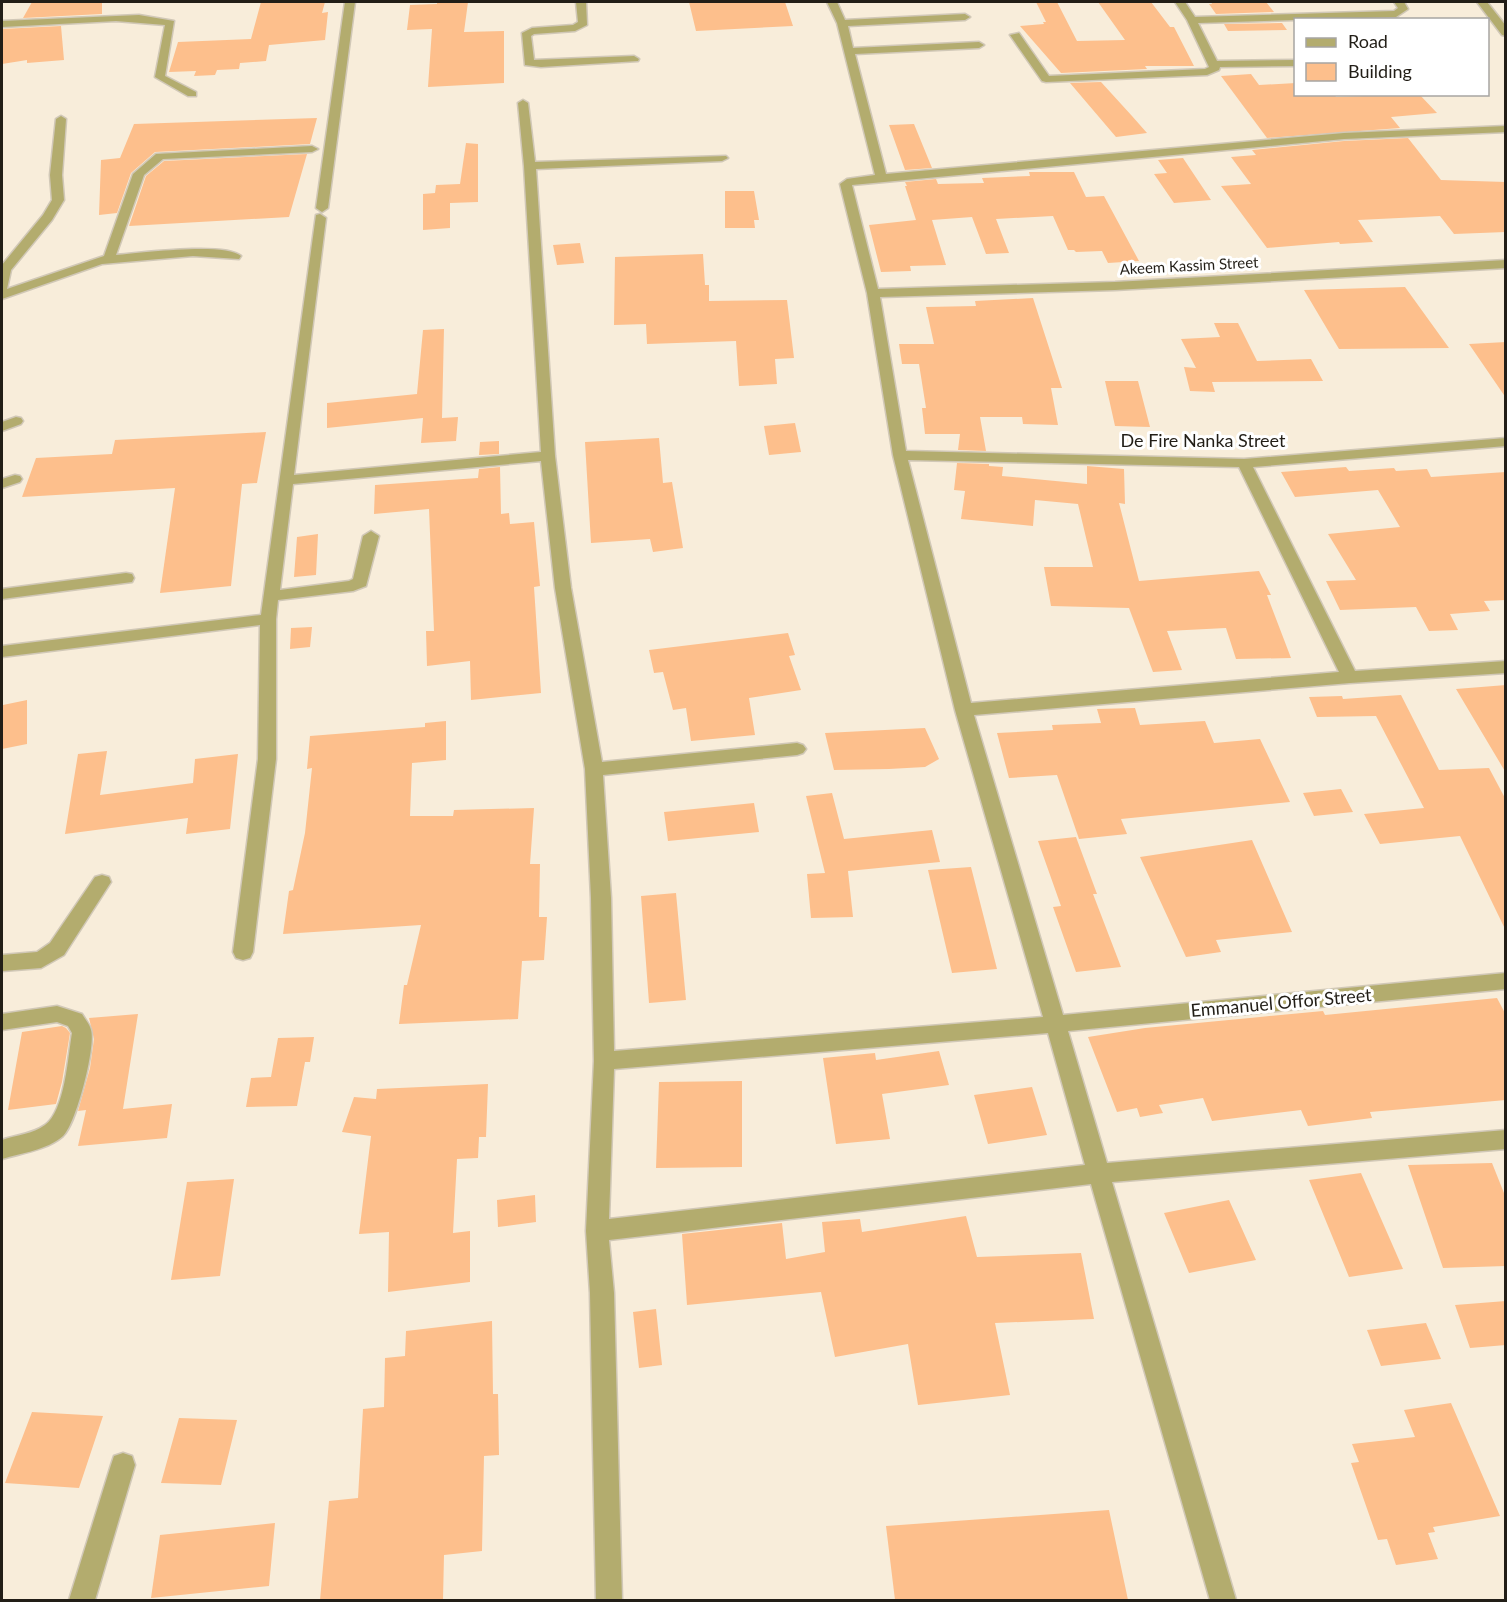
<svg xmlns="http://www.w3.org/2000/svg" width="1507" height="1602" viewBox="0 0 1507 1602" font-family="Lato,sans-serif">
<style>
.building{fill:#fdbf8c}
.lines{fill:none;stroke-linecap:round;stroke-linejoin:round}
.minor-casing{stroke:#d1c8b7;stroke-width:3}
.minor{fill:#b3ac6e;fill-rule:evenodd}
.labels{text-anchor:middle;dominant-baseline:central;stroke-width:6;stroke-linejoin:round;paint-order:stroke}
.far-street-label{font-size:15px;fill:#221e17;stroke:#fff}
.street-label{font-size:18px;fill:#221e17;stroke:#fff}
</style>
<rect width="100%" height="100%" fill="#f8edda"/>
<path class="building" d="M32,2H102V14L23,18Z
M261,2H325L322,13L328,12L325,40L269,45L266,61L240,63L239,69L217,70L215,75L194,76L196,71L169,72L178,42L251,39Z
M437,2H468L464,32L504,31V83L428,87L432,29L407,30L410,5L437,4Z
M689,2H785L793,26L696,31Z
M1036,2H1057L1077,41L1125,40L1098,2H1151L1170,27H1174L1194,66H1145L1147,69L1061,73L1020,26L1044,24L1043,22H1046Z
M1211,2H1266L1274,12L1216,14L1209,4H1212Z
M1282,23L1287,30L1228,31L1224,24Z
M61,26L64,60L27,63V60L2,64V29Z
M1251,74L1259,85L1296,83V94H1334L1336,97L1419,94L1437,113L1391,117L1400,128L1267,138L1221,76Z
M1101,82L1132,116L1147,133L1116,137L1070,83Z
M317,118L310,144L155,152L131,173L117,213L99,215L101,160L120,158L134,124Z
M914,124L932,168L905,170L889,125Z
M1408,138L1441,180L1506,182V232L1454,234L1440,216L1358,220L1373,242L1340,244L1339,242L1267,248L1221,186L1251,184L1231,157L1256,155L1252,150L1344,141Z
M466,143L478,144V202L450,203V228L423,230V194L435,193L436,185L460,184Z
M307,154L289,217L129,226L146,176L164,161Z
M1183,158L1211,200L1174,203L1154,174L1167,173L1158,160Z
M1029,172H1074L1086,197L1104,196L1139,261L1108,263L1102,251L1076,252L1074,250H1068L1053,216L996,219L1009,253L986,254L972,217L932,220L946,265L910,266L911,271L881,272L869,225L916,220L905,186H907L905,182L936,179L938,184L984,183L982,178L1030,176Z
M725,191H754L759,220H754L755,228H725Z
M580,243L584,263L557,265L553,245Z
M703,254L705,285H709V301L787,300L794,358L775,359L777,384L739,386L736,341L647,344L646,324L614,325L615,257Z
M1405,287L1449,348L1339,349L1304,290Z
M1033,298L1062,388H1051L1058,425L1023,424L1022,417H980L986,451L958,450L960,434H925L922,408H926L919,364H902L899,344H934L926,307L976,306L975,301Z
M1214,323H1238L1257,361L1311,359L1323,381L1212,382L1215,392L1190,391L1184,367L1196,368L1181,339L1220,337Z
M444,329L442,418L458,417L456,441L421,443L423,418L327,428V403L417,394L423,330Z
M1506,342V398L1469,344Z
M1105,381H1138L1150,427L1115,426Z
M795,423L801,452L769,455L764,426Z
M266,432L257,483L242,484L231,586L160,593L175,488L22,497L36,458L112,454L115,440Z
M659,438L663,483L672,482L683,548L653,552L650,539L591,543L585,442Z
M499,441V454L479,455L480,442Z
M957,463L989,464V466L1003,467L1002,476L1087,484V466L1124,469L1125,504L1119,503L1139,581L1259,571L1271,595H1267L1291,658L1236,659L1226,628L1167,631L1182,670L1153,672L1129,608L1051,606L1044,567H1093L1078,504L1035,500L1033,526L961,519L965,491L954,490Z
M500,467L501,514L509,513L510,524L534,522L540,586L534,587L541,693L471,700L470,661L427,666L426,631H434L429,509L374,514L375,485L478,478L479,469Z
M1346,467L1349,471L1394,468L1396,471L1427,469L1431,477L1506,472V600L1484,601L1490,611L1450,614L1458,630L1429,631L1416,607L1340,610L1326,581L1356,580L1328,534L1400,527L1378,490L1295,497L1281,472Z
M318,534L316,575L294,577L297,537Z
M312,627L310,647L290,649L291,628Z
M788,633L795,655L789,656L801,690L749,698L755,735L691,741L686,708L673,710L663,672L654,673L649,650Z
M1506,685V773L1456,689Z
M1401,695L1439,770L1489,768L1506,800V931L1460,836L1380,844L1364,814L1424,808L1376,716L1317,717L1309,697L1342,696L1343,699Z
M27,700V744L2,749L3,705Z
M1135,708L1140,725L1205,721L1214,743L1260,739L1290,802L1121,819L1127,834L1079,839L1057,775L1009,778L997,733L1053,730L1052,725L1101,723L1097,709Z
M446,721V760L412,763L410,816H453L454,810L534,808L530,864H540L539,917H547L544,960L522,961L518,1019L399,1024L404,985H407L421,925L283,934L289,891L293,890L305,833L312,768L307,769L310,736L425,727V723Z
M925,728L939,759L925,767L889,769L834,770L825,733Z
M107,751L100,795L193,783L195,759L238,754L230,829L186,834L188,818L65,834L78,754Z
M1341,789L1353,812L1314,816L1303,793Z
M832,793L844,839L932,830L940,862L848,871L853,917L811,918L807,874L825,873L806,796Z
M754,803L759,832L668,841L664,812Z
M1076,837L1097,894H1093L1121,967L1076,972L1053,907L1061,906L1038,841Z
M1252,840L1292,932L1216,940L1221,952L1186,957L1140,857Z
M971,867L997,969L952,973L928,870Z
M676,893L686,1000L649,1003L641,896Z
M1497,998L1506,1015V1100L1370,1112L1372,1118L1308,1126L1301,1110L1212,1121L1203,1098L1159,1105L1163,1113L1140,1117L1137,1108L1117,1112L1088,1037L1145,1028L1323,1011L1325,1015Z
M138,1014L123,1109L172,1104L167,1138L78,1146L86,1110L78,1111L90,1068L94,1039L89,1018Z
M62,1026L66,1028L70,1033L62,1082L56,1104L8,1110L22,1032Z
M314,1037L310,1062H305L297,1106L246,1107L251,1078L271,1077L278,1038Z
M939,1051L949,1085L882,1094L890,1139L836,1144L823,1058L875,1053L876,1060Z
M742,1081V1167L656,1168L659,1082Z
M488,1084L486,1137H479L478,1158L457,1159L453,1233L470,1231V1282L388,1292L389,1232L359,1234L371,1136L342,1132L354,1097L376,1099L377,1089Z
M1032,1087L1047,1135L988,1144L974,1095Z
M1492,1163L1506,1198V1266L1443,1268L1408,1165Z
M1361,1173L1403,1269L1349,1277L1309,1180Z
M234,1179L220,1276L171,1280L187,1182Z
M535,1195L536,1222L498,1227L497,1200Z
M1229,1200L1256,1260L1189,1273L1164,1213Z
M966,1216L977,1257L1081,1253L1094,1319L995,1323L1010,1395L918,1405L908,1344L835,1357L821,1292L687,1305L682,1234L782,1223L786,1259L825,1252L822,1222L860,1219L862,1232Z
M1506,1301V1345L1470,1348L1455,1305Z
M656,1309L662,1365L639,1368L633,1312Z
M492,1321L493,1394H498L499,1455L484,1456L482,1551L444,1555L443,1600H320L329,1501L358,1498L363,1409L384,1407L385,1358L405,1356L406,1331Z
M1426,1323L1441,1359L1381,1366L1367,1330Z
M1451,1403L1500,1516L1433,1527L1435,1532L1428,1533L1438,1559L1396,1565L1387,1539L1378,1540L1351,1463L1359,1462L1352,1444L1415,1437L1404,1410Z
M32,1412L103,1416L79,1488L5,1483Z
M179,1418L237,1420L221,1485L161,1483Z
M1109,1510L1128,1600H895L886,1526Z
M275,1523L269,1586L151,1598L160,1535Z"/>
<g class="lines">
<defs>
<path id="minor" d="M345,2H355L328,208L322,212L316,208Z
M576,2H586L587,25L575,31L534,34L531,36L534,60L634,56L639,59L638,61L541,67L525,65L522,33L532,28L573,25L578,22Z
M827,2H837L845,20L965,14L970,17L965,20L848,26L853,48L979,42L984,45L979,48L855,54L886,174L1344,133L1506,126V132L1344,139L852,185L878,289L1115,282L1506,260V268L1115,290L880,297L906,451L1244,459L1506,438V446L1253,467L1355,671L1506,661V673L1350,683L974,715L1063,1015L1506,973V989L1068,1031L1107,1163L1506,1130V1149L1112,1182L1236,1600H1210L1091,1184L609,1240L614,1293L622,1600H596L590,1293L586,1231L594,1061L591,898L585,769L555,588L541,461L293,484L280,590L349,581L353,579L363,536L371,531L379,536L366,586L353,591L278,600L276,619V759L253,952L250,958L243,960L236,958L233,952L258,759L260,625L2,657V646L261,615L316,215L320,214L326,218L294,475L541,452L524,166L518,103L523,100L528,103L535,162L726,156L728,158L722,161L536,169L555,456L571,588L602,762L797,743L803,745L806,749L803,753L797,755L603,775L611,898L614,1051L1043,1017L955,710L893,455L867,293L840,184L847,179L875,175L837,23ZM908,460L1239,467L1339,672L971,703ZM1048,1033L1085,1165L609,1219L614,1069Z
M1175,2H1185L1195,17L1394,11L1398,8L1394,2H1404L1408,9L1396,17L1198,23L1217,61L1296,60V66L1220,67L1219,70L1207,75L1046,82L1042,81L1010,35L1019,33L1049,76L1205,69L1209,67L1187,20Z
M1477,2H1487L1506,26V36L1502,35Z
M139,15L174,21L165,76L196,92V96H188L155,77L165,25L116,21L2,27V21Z
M61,116L66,119L62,175L64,200L52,220L11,270L7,289L104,256L133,174L156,154L312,146L318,149L312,152L163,159L144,175L116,255C140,253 225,242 241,256L239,259L193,256L102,264L2,299V265L43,215L52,200L50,175L56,119Z
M16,417L21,418L23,421L21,424L2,431V422Z
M15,475L20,476L22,479L20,482L2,488V479Z
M126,573L132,574L134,578L132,582L2,599V589Z
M102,875L109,877L111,882L64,955L41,968L2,971V955L37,952L50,943L95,877Z
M57,1006L82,1014C85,1019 90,1025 91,1030C96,1047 76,1124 63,1136C47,1150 22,1153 2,1159V1140C16,1135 33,1134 45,1125C65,1111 68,1056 72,1033L68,1026L57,1022L2,1030V1014Z
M123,1453L132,1456L135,1465L95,1600H69L111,1465L114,1456Z"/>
</defs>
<use href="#minor" class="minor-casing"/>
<use href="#minor" class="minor"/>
</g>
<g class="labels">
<g class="far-street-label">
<text transform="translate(1189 265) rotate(-3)">Akeem Kassim Street</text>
</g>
<g class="street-label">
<text x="1203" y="440">De Fire Nanka Street</text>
<text transform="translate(1281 1002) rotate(-5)">Emmanuel Offor Street</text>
</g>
</g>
<rect width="1507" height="1602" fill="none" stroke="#221e17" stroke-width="6"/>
<rect x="1294" y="18" width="195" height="78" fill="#ffffff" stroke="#a7a5a2" stroke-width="1.5"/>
<rect x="1306" y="38" width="30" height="9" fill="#b3ac6e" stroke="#a7a5a2" stroke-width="1.5"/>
<text x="1348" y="48" font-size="18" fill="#221e17">Road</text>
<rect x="1306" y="63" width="30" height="18" fill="#fdbf8c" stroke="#a7a5a2" stroke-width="1.5"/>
<text x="1348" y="78" font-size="18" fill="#221e17">Building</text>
</svg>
